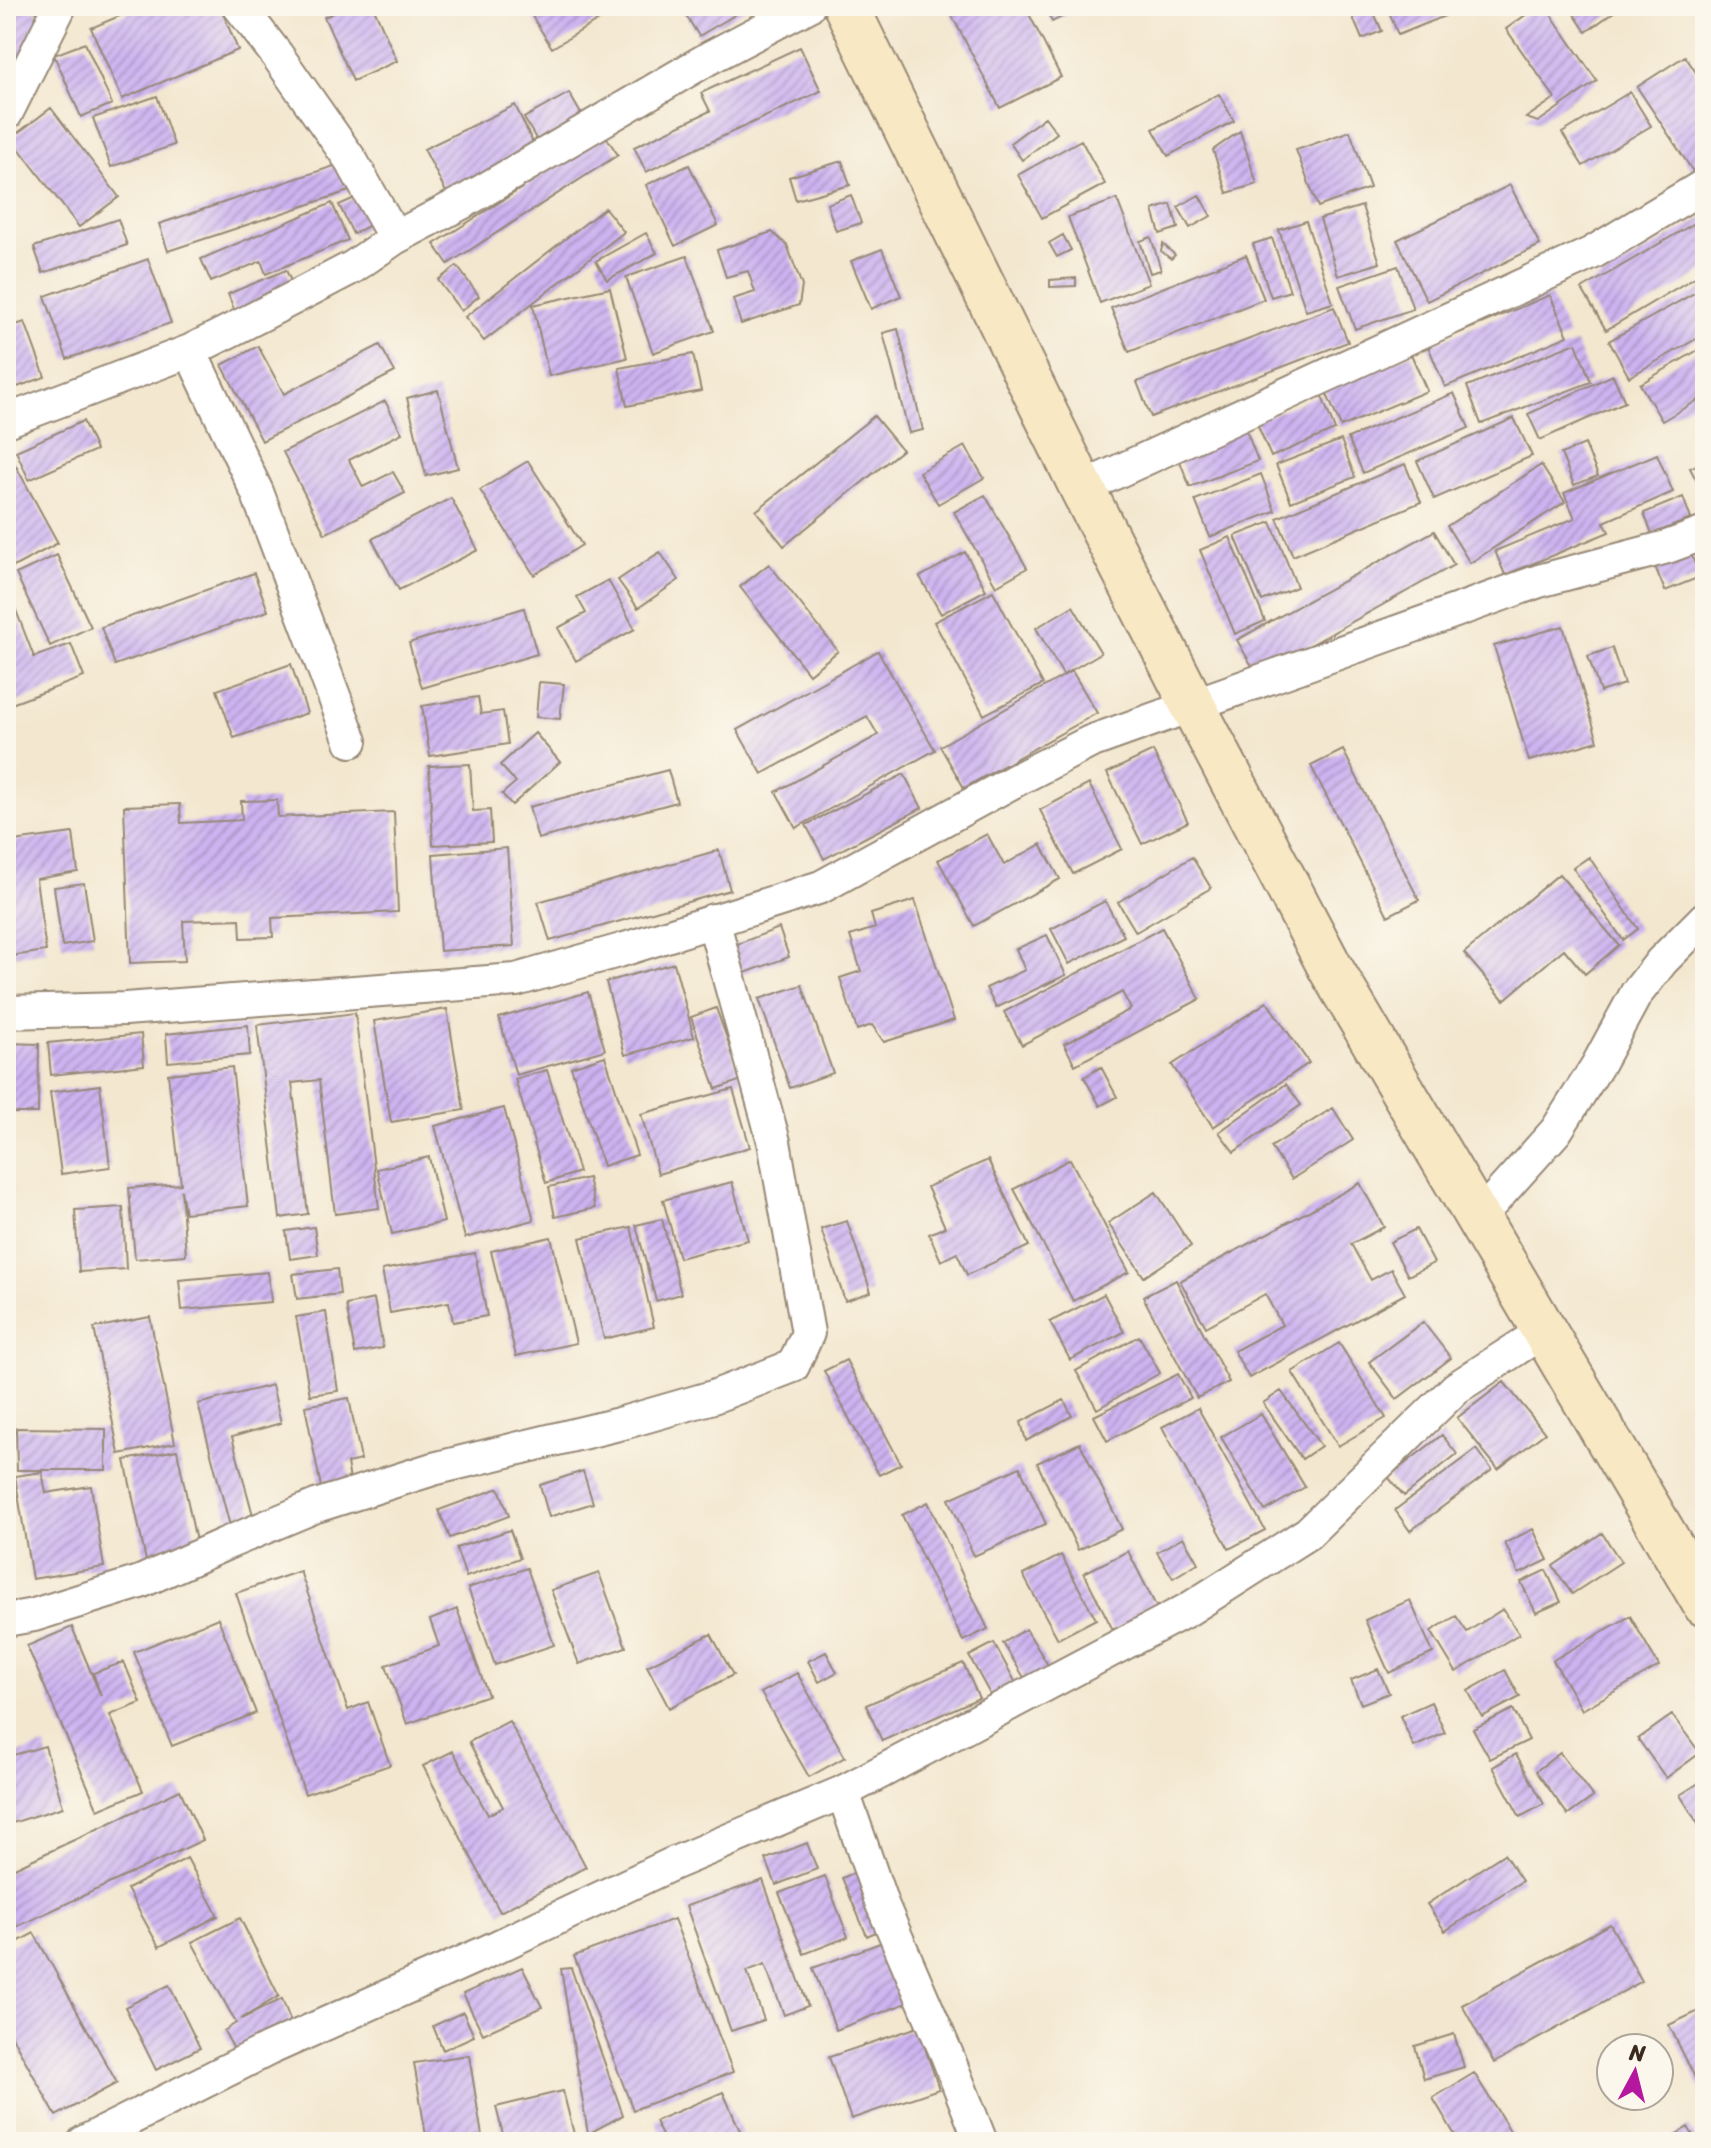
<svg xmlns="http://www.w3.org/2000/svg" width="1711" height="2148" viewBox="0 0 1711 2148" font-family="Sriracha,sans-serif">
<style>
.building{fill:url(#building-hatch)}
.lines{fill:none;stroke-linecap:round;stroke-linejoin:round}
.minor-casing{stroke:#978876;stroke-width:36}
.secondary-casing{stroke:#978876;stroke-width:48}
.minor{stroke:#fff;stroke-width:32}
.secondary{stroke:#f8e8c3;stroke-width:44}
</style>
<defs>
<pattern id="building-hatch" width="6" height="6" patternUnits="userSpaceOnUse" patternTransform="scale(2)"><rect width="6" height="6" fill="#cdb4f1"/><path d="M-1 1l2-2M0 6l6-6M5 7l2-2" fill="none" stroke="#a893c3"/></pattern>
</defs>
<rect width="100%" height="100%" fill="#fbf7ec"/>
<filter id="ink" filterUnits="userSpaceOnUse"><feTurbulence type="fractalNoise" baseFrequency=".0125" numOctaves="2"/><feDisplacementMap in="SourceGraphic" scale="16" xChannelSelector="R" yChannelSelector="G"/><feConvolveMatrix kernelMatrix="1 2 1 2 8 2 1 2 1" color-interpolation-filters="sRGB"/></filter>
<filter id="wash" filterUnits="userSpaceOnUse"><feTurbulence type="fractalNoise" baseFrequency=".006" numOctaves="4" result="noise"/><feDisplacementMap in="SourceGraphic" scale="32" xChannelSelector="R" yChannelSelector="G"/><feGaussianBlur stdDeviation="1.8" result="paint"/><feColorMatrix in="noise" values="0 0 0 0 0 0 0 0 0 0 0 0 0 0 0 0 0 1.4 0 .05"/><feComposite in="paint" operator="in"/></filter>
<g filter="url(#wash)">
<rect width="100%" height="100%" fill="#f3e7cf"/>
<g id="blocks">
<path class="building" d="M6,6H22L40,13L20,63L6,58Z
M143,6H220L238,50L122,99L91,28Z
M350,6H373L397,61L353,81L324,17Z
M530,6H622L552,48L527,8Z
M687,6H750L699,36L682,9Z
M956,6H1025L1061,77L1000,108L949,10Z
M1044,6H1084L1052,22Z
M1348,6H1371L1382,31L1362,39Z
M1387,6H1441L1445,16L1398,35Z
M1538,6H1545L1597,81L1538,122L1526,118L1555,98L1506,29Z
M1579,6H1622L1586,32L1572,11Z
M85,43L112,104L81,117L54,55Z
M800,47L821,91L646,172L634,147L710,111L701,93Z
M1685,56L1705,86V166L1694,173L1637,87Z
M1630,92L1651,126L1583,166L1562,133Z
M569,93L584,119L539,144L524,118Z
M1219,94L1234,121L1168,156L1153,129Z
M157,96L174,145L111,167L93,118Z
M515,105L536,149L446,192L424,149Z
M51,108L119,197L79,227L11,138Z
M1045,117L1057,133L1022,160L1010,143Z
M1240,131L1257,184L1227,193L1213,150Z
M1350,131L1370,188L1318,207L1296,150Z
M605,135L618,155L448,264L434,244Z
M1081,140L1105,184L1042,218L1018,175Z
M842,161L850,185L796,200L789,177Z
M340,164L349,191L168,251L159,224Z
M689,165L718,225L675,246L646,185Z
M1510,185L1540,245L1427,301L1397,240Z
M851,195L861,223L836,231L827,204Z
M1199,195L1211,216L1190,228L1178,207Z
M359,196L372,224L353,234L339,205Z
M1117,199L1149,284L1100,303L1068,217Z
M332,203L348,240L266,274L261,261L211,282L201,259Z
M1171,204L1178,228L1160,234L1153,210Z
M1362,206L1380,263L1338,276L1320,219Z
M605,208L624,232L484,341L465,317Z
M1705,217V271L1606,330L1582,289Z
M118,219L127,245L43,273L34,247Z
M1306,221L1333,303L1306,311L1279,230Z
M772,232L787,245L802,286L799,305L741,324L733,299L755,292L748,271L726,277L717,250Z
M646,233L657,253L607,280L596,261Z
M1063,235L1071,250L1057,257L1049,243Z
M1151,237L1161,270L1150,273L1140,241Z
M1272,238L1290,291L1271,297L1253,244Z
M1163,244L1175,255L1171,259L1161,251Z
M882,249L901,296L871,309L851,261Z
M1246,255L1264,299L1129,352L1111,308Z
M687,256L714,331L653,353L626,277Z
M148,259L171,323L67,359L45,296Z
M457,266L479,296L461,311L438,280Z
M1398,266L1413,309L1355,329L1339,286Z
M286,270L296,293L237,317L228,294Z
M1076,278V286L1050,287V280Z
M1705,287V334L1629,377L1609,341Z
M610,288L627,358L549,376L533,305Z
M1550,295L1568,336L1445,387L1428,346Z
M1334,307L1348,342L1151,417L1137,382Z
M25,322L45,377L6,391V328Z
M898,329L923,430L909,433L883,333Z
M1576,343L1591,382L1481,424L1467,386Z
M380,345L395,372L262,441L222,365L258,346L284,394Z
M1705,346V396L1662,421L1640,384Z
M693,354L701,391L627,406L619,368Z
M1411,354L1427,391L1341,427L1325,390Z
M1613,375L1625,402L1540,440L1528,414Z
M438,390L458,468L426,476L407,398Z
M1454,393L1469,428L1363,473L1348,438Z
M1321,394L1335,430L1271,457L1256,421Z
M385,401L402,433L349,460L363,487L393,472L405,493L325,534L283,452Z
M1705,408V425L1698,412Z
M874,416L902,450L784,546L756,511Z
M1514,418L1532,456L1434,499L1417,461Z
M83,421L96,450L29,480L16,451Z
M1244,425L1258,461L1190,487L1176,451Z
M1341,440L1355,477L1291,502L1276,465Z
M1585,444L1598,476L1574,485L1561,454Z
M965,446L984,478L938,504L919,472Z
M6,448L58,543L6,571Z
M1657,454L1673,492L1604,522L1609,532L1505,575L1495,551L1575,518L1564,493Z
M528,461L582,545L534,575L480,490Z
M1705,461V497L1690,468Z
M1405,464L1421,502L1293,556L1277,518Z
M1541,465L1565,502L1470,563L1447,526Z
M1261,474L1275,511L1210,537L1195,500Z
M985,495L1027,568L996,586L954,512Z
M1683,497L1691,519L1652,534L1644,513Z
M451,498L478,550L399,590L372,539Z
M1271,522L1297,587L1262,601L1235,536Z
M1434,531L1454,565L1257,675L1237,640Z
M1230,537L1265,621L1235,634L1200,550Z
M1690,551L1700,577L1665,591L1654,564Z
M660,552L679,580L638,608L618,580Z
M965,552L986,590L941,614L920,577Z
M57,555L91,627L50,646L16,574Z
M769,564L838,651L809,674L740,587Z
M254,573L268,611L115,665L101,627Z
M608,580L635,629L576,661L558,628L586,613L577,597Z
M993,591L1043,684L984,715L934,622Z
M9,592L34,657L71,644L84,677L6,706V593Z
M1073,606L1101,653L1063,675L1036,628Z
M524,608L537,654L422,688L409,643Z
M1563,626L1598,741L1529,761L1494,646Z
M1612,648L1624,684L1600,692L1588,656Z
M878,651L935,750L796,828L776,792L878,735L867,716L762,774L737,730Z
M291,664L307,713L234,738L217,690Z
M1072,671L1097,713L964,788L940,746Z
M539,682L564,684L560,719L536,717Z
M478,697L481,714L503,711L508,744L430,756L422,706Z
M535,733L560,762L512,805L502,794L516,782L500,765Z
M1343,750L1419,900L1388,916L1311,766Z
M1153,751L1188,822L1142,844L1107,773Z
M470,764L473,811L490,810L492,842L433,845L429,766Z
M668,770L677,802L538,839L529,807Z
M904,774L922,808L824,859L806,825Z
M1089,784L1122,849L1073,874L1040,810Z
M277,800L278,817L394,812L398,912L272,918L273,937L241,938L240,919L183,921L185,961L130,963L124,806L180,804L181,823L242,820L241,801Z
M73,833L78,872L36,879L46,951L12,956L6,912V842Z
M987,834L1004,865L1041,844L1060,879L974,926L938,860Z
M507,848L514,946L440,951L433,854Z
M719,850L730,890L550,941L538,902Z
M1192,857L1211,888L1136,932L1118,902Z
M1589,857L1638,929L1623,940L1573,868Z
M1559,874L1619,945L1585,974L1564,949L1504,1000L1464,953Z
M84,883L93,941L62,946L54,887Z
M915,900L954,1020L884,1042L872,1025L857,1030L840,978L861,971L850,936L875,928L871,914Z
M1105,901L1124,936L1069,964L1051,929Z
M779,928L789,957L742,974L732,946Z
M1162,928L1200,999L1075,1065L1064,1044L1131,1009L1122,992L1022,1045L1004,1012Z
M1047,935L1066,975L996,1008L986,988L1025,970L1016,949Z
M674,963L694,1037L625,1055L606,982Z
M802,985L833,1073L790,1088L759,999Z
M588,992L605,1050L516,1075L499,1018Z
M1267,1002L1309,1063L1213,1127L1172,1065Z
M716,1008L742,1080L716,1089L691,1017Z
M447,1009L464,1110L391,1122L374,1021Z
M355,1013L379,1208L335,1214L319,1080L292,1083L308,1214L280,1218L257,1025Z
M248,1025L250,1055L168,1062L166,1034Z
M141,1034L144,1065L51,1075L48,1043Z
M6,1043L39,1044L38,1113H6Z
M605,1056L637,1155L603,1166L571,1067Z
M232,1067L248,1206L185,1213L181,1190L186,1255L135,1259L129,1188L181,1184L168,1074Z
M1101,1067L1117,1097L1100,1106L1084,1077Z
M547,1070L579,1172L546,1183L515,1079Z
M1286,1084L1301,1105L1234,1152L1219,1132Z
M100,1085L110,1167L61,1174L50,1092Z
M733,1089L750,1147L658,1174L641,1114Z
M504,1108L534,1220L465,1238L435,1126Z
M1333,1108L1353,1140L1292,1179L1271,1147Z
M429,1157L444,1222L392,1234L377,1169Z
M1070,1159L1129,1272L1073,1301L1014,1189Z
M988,1160L1029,1246L967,1275L957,1253L941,1261L929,1234L945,1227L927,1187Z
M588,1178L595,1208L555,1217L549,1187Z
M732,1182L748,1240L679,1258L663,1200Z
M1360,1183L1384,1227L1351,1244L1371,1280L1391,1269L1405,1294L1249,1378L1234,1351L1282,1325L1265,1294L1206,1327L1180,1281Z
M1156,1192L1191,1246L1144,1277L1108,1223Z
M123,1207L126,1269L79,1272L75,1210Z
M662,1219L681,1294L656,1301L636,1225Z
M847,1221L871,1292L845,1301L821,1229Z
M314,1227L318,1255L290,1259L286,1231Z
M631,1227L654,1327L604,1339L580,1238Z
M1416,1229L1434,1263L1408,1276L1390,1242Z
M551,1237L576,1343L516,1356L491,1251Z
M475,1253L487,1316L453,1322L449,1302L390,1313L382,1270Z
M337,1269L340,1294L297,1299L293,1274Z
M268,1272L271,1302L182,1310L179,1280Z
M1176,1280L1229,1382L1197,1398L1143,1297Z
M1104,1294L1124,1332L1070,1360L1050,1322Z
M374,1299L383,1348L355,1353L346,1305Z
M326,1312L338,1391L310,1395L296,1317Z
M150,1317L175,1443L119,1454L94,1328Z
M1423,1322L1451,1358L1397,1399L1369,1362Z
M1139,1336L1160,1373L1097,1409L1076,1371Z
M1339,1343L1386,1418L1338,1446L1292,1372Z
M846,1360L901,1464L879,1475L824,1371Z
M1178,1374L1191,1398L1107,1441L1094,1416Z
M1504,1382L1545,1433L1498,1469L1457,1418Z
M272,1385L281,1423L232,1437L254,1519L230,1526L198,1404Z
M1281,1391L1321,1446L1302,1459L1263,1403Z
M349,1398L361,1460L347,1463L351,1486L322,1492L305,1406Z
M1064,1400L1072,1416L1026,1441L1021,1422Z
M1198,1408L1265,1530L1229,1549L1162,1427Z
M1261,1414L1305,1487L1265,1511L1221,1437Z
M16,1428L106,1429V1470H17Z
M1442,1435L1457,1454L1404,1496L1388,1477Z
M1080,1443L1122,1529L1078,1550L1037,1463Z
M1477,1449L1492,1470L1410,1531L1395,1510Z
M177,1450L198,1551L146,1561L125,1460Z
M1020,1467L1046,1524L974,1556L949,1499Z
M583,1471L593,1503L549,1517L540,1485Z
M42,1472L46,1493L91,1486L104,1567L32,1579L15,1476Z
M499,1488L509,1516L450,1538L439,1510Z
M928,1502L988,1629L963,1641L902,1515Z
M1533,1529L1548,1560L1519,1574L1505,1543Z
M510,1530L520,1558L466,1577L456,1548Z
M1602,1533L1621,1562L1572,1594L1553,1566Z
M1183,1537L1198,1563L1173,1578L1157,1552Z
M1128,1551L1157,1608L1113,1630L1084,1573Z
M1061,1555L1096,1619L1058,1639L1023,1575Z
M527,1568L554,1645L495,1665L468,1588Z
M1546,1570L1561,1602L1536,1613L1521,1582Z
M300,1571L348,1710L368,1702L390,1765L305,1794L236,1593Z
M599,1573L626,1647L579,1664L551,1590Z
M1410,1600L1433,1653L1389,1673L1365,1620Z
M457,1609L488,1695L407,1724L386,1665L439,1646L430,1620Z
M1503,1609L1519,1634L1456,1672L1431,1631L1456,1616L1467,1632Z
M1630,1616L1659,1666L1582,1710L1553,1660Z
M218,1618L256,1713L172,1746L134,1652Z
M72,1627L101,1696L93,1673L124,1662L141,1703L110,1715L143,1791L98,1810L27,1646Z
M1026,1629L1051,1670L1028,1684L1003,1643Z
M711,1634L733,1675L669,1708L647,1666Z
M994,1643L1017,1685L992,1698L969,1656Z
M826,1652L837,1672L819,1682L808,1661Z
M963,1663L979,1698L882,1741L866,1705Z
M1378,1669L1389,1693L1361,1704L1351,1680Z
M1505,1670L1520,1697L1482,1717L1468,1691Z
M797,1673L845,1757L809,1777L761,1693Z
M1431,1702L1445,1733L1414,1747L1400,1716Z
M1513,1709L1529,1740L1490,1759L1473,1729Z
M1672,1715L1700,1753L1666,1778L1638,1739Z
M509,1721L586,1867L500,1912L423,1766L453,1751L488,1815L503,1807L469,1742Z
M45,1746L63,1807L6,1825V1757Z
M1560,1753L1593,1797L1568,1815L1536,1771Z
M1516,1754L1544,1804L1520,1817L1493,1767Z
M1705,1779V1835L1680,1795Z
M180,1790L203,1840L12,1929L6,1917V1872Z
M807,1843L817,1869L776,1885L766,1859Z
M1504,1854L1522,1881L1445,1931L1427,1904Z
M187,1858L218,1916L159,1947L127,1889Z
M858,1871L883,1929L867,1936L842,1878Z
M825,1876L848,1937L804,1954L779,1893Z
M763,1880L808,2006L784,2015L765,1964L747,1971L764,2020L731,2031L686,1906Z
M240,1918L279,1996L241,2019L282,1999L294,2030L236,2053L224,2031L236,2023L192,1942Z
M674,1919L733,2072L633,2110L574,1956Z
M1610,1924L1642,1981L1494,2063L1462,2005Z
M34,1933L117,2083L56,2116L6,2026V1948Z
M888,1940L912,2001L836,2030L813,1968Z
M522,1967L542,2007L483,2034L463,1994Z
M571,1968L623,2115L588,2134L561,1969Z
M169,1985L200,2048L156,2070L125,2007Z
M1705,2008V2098L1669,2025Z
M463,2012L474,2036L443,2050L433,2026Z
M918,2027L939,2089L851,2119L829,2057Z
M1454,2034L1464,2067L1424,2079L1415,2046Z
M469,2055L482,2136L427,2142L414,2063Z
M1474,2073L1517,2142H1459L1433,2098Z
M563,2091L576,2142H505L496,2107Z
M723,2092L745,2142H665L655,2121Z
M1688,2127L1697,2142H1663Z
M964,2133L967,2142H938V2141Z"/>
</g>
</g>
<g filter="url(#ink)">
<use href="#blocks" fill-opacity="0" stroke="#978876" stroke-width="2"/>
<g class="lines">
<defs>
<path id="minor" d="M239,6L277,55L352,162L395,238
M6,114L60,6
M190,351L257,492L351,741
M6,421L190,351L263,314L353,267L395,238L467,200L709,58L808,6
M1082,488L1592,253L1705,185
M6,1012L125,1009L516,980L625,949L821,887L1016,780L1090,742L1539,581L1667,547L1705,533
M1478,1218L1556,1131L1597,1066L1636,994L1662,961L1705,918
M6,1620L34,1615L140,1582L225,1544L316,1506L433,1469L619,1424L713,1397L793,1366L808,1333L774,1142L713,920
M843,1792L882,1904L947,2055L981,2142
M84,2142L269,2049L486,1952L672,1864L843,1792L1189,1609L1308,1533L1456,1388L1544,1331"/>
<path id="secondary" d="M846,6L1082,488L1192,704L1331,969L1705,1604"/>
</defs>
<use href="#minor" class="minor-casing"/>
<use href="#secondary" class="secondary-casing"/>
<use href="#minor" class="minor"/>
<use href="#secondary" class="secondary"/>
</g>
</g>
<rect width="1711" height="2148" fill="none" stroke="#fbf7ec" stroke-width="32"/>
<g transform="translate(1635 2072) rotate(7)"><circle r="38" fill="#fbf7ec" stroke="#aea59a" stroke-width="2"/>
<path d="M0-6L14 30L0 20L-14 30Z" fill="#b5179e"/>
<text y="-12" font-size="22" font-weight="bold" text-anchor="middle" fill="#3b2a1e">N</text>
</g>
</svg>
